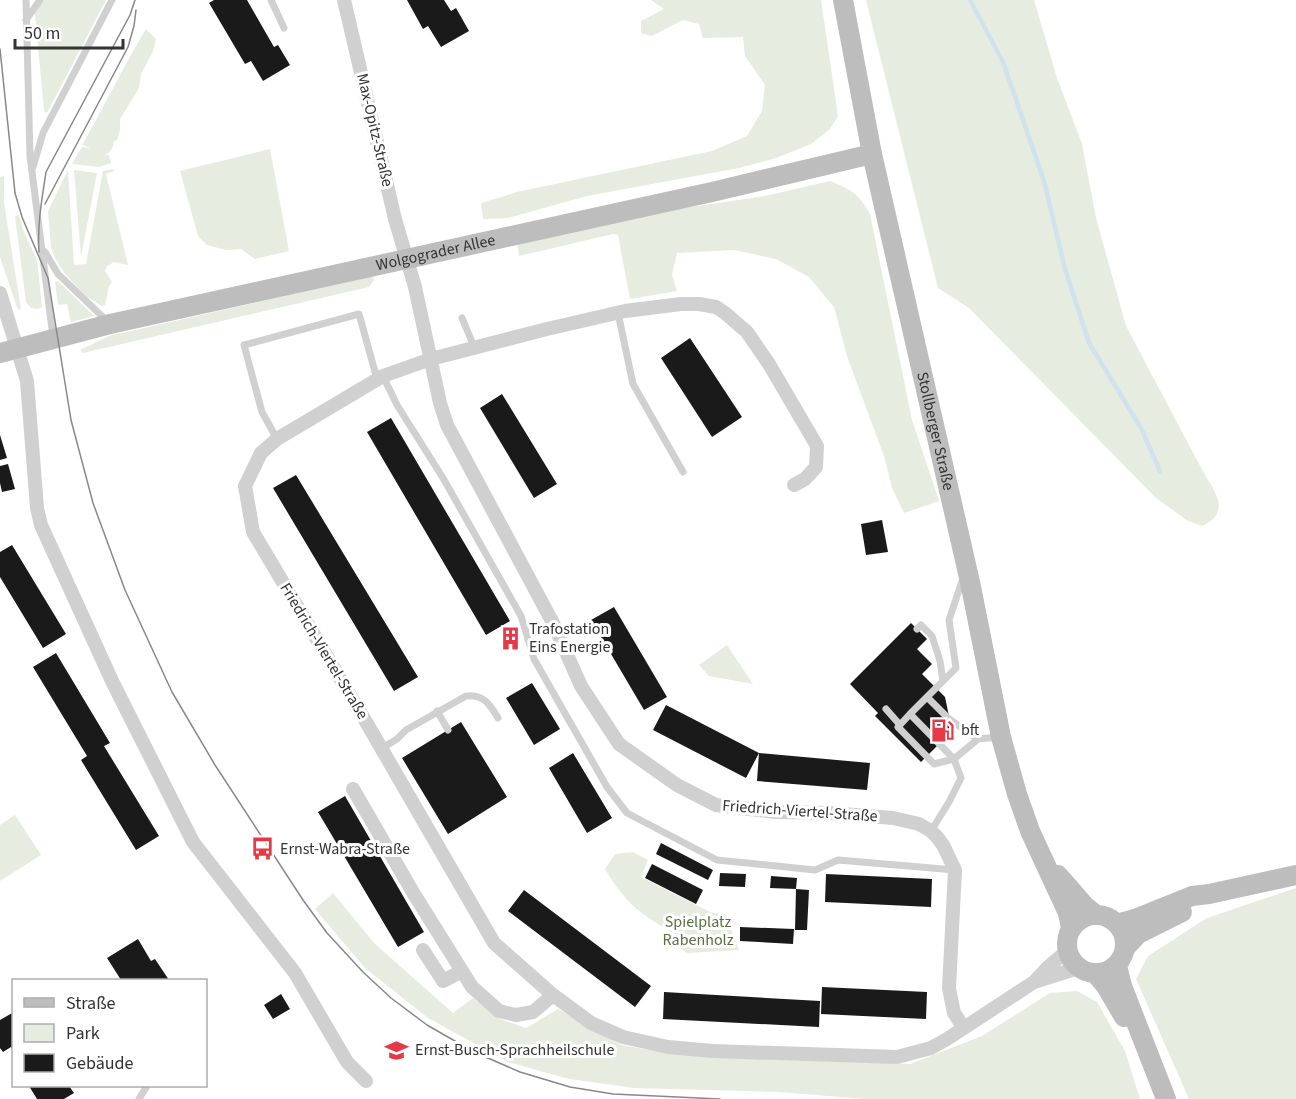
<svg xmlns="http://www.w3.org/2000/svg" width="1296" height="1099" viewBox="0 0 1296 1099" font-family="'Source Sans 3',sans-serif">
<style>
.green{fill:#e6ecdf}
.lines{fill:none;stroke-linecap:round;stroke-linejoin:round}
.stream{stroke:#cfe2ee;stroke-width:4.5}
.building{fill:#1a1a1a}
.lane{stroke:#d0d0d0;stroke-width:7}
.street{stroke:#d0d0d0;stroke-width:14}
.secondary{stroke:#bdbdbd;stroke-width:20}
.tram{stroke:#888;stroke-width:1.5}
.labels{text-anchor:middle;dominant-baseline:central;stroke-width:6;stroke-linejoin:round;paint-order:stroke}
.street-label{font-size:16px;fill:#333;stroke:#fff}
.poi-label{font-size:16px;fill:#333;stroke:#fff;text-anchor:start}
.park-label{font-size:16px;fill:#56703f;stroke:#fff}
</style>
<rect width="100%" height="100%" fill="#fff"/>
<path class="green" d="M44,0H106L47,113L44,111L35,13Z
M651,0H821L838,116L830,129L811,144L776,158L739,168L587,196L508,218L483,219L481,203L517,192L712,151L747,136L762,111L765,85L745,56L743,37L703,38L699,24L683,20L652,36L641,33V21L664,9Z
M866,0H1034L1057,78L1082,144L1096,218L1126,326L1206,477C1218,495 1229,514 1202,526L1188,521L1156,498L969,308L938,288Z
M146,29L156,39L153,51L141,74L139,88L120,119V130L117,140L114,141C113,148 110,153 105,155H109L111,163L99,167L72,164L82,147L91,148L82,145C104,107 123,67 146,29Z
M270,149L289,251L255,259L241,249L226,250L207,245L198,236L180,171Z
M113,169L114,171L106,174L128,265L114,262L107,266L105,271L112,282L109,286L105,305L102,306L86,296L65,274L55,258L51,247L48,211L68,170L74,265L86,264L103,171Z
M74,170L97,173L81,257Z
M4,176V203L21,309L18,310L0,257V177Z
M830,181C852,190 858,193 870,214L912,420L939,501L904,513L892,488L885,459L847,356L834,307L809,277L776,259L734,250L677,253L672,275L677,291L630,299L618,235L613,234L519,256L517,243L677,209L765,196Z
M19,215L23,230L37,260L42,307L38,309L31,308L26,302L15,216Z
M373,276L374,280L369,287L83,353L80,350L109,336Z
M58,281L94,316L71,322L67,304L58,305L55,282Z
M727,645L753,684L709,676L699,665Z
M15,815L41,855L0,881V825Z
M633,852L648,860L641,877L712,913L725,914L739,950L687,953L680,948L676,940L678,936C641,914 627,906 605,869L615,854Z
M1296,888V1099H1189L1136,979L1148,956L1207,918Z
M333,893L374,943L453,1013L473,998L500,1019L526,1028L558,1009L621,1045L661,1052L910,1064L982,1036L1050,993L1077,991L1097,1002L1125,1051L1140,1099H865L779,1092L634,1088L569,1079L508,1062L428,1018L365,968L315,909Z"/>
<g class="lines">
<path class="stream" d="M970,0L1003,62L1044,181L1065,269L1089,343L1141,428L1160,471"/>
</g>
<path class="building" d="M214,0H247L274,47L278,45L290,65L263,81L251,61L245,64L209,3Z
M407,0H444L451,11L456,8L469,31L441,47L428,26L423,29Z
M690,338L742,417L712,437L661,358Z
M502,394L557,484L534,498L480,408Z
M391,418L510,621L486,635L367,432Z
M0,435L7,458L0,460Z
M8,464L15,489L2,492L0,483V466Z
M296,475L418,677L394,691L273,488Z
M882,520L888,552L866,555L861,524Z
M12,545L66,634L43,648L0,577V552Z
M614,607L667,697L644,710L591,620Z
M911,623L927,639L917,649L932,664L922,674L945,697L952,731L921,762L875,716L878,713L850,684Z
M513,630L520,641L509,646L503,635Z
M56,653L110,743L104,746L159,836L136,850L81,760L87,756L33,667Z
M532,683L560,729L534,745L506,698Z
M666,705L759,753L870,763L867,790L757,781L759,753L746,778L653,730Z
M461,722L507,797L448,834L402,758Z
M573,753L612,818L587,833L549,768Z
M345,796L424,932L398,947L318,812Z
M661,843L713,870L708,880L656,854Z
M652,864L703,890L696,904L645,878Z
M720,873L746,874L745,887L719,886Z
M826,874L932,879L931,907L825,902Z
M771,876L797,878L796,889L770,888Z
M796,889L809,890L807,930H795Z
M524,890L651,986L635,1007L508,911Z
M740,927L794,929L793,944L740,941Z
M138,939L151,961L155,959L169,980H121L107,958Z
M822,987L927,992L926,1019L821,1014Z
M664,992L820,1001L819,1027L663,1019Z
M281,994L290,1009L273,1019L264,1005Z
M14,1012V1052L11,1047L3,1052L0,1048V1020Z
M29,1086H69L74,1093L64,1099H37Z"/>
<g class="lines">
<path class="lane" d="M26,0L30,156L53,337
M271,0L284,28
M26,20L40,0
M33,167L43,133L112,0
M45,252L58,274L107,321
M618,313L633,384L683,472
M462,318L475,349
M383,376L397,405L443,478L521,616L534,659L607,787L627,813L717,860L815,870L838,860L955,870
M277,439L262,412L244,345L359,314L377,379
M917,629L921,625L932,636L940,661L943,681
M927,697L949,719L978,739
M886,709L900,725
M437,711L448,730
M910,714L898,727L934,764L954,759L978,739L999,737
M381,749L397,739L406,730L466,696C483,694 490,704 498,718
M931,831L949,802L961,778L954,759L910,714L956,668L949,620L963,578
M139,1099L147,1086"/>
<path class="street" d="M344,0L395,219L415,287L440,403L447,425L553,623L581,686L619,744L677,785L716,805L776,812L830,813L893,818L919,824L931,831L937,837L943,845L955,870L949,988L954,1013L964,1028
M0,293L27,381L37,508L41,525L112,681L193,842L295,973L347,1062L366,1081
M794,485L805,479L816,467L817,446L769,364L747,332L725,313L716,307L699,304H681L625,311L547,329L431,359L383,376L277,439L261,453L245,486L253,532L369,727L494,943L553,995L591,1023L623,1037L668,1047L713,1051L897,1057L931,1048L947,1039L1034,982L1048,967L1067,951
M353,789L414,894L472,987L499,1011L516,1015L533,1012L553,995
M423,950L443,981L462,971
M1034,982L1078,968"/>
<g class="secondary">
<path id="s1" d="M843,0L872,154L970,582L1001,737L1017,794L1030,831L1068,913L1071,928"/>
<path id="s2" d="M0,353L110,324L712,192L872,154"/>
<path d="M1058,875L1085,906L1096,915"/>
<circle cx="1096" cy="944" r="29"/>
<path d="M1117,924L1135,919L1192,896L1209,894L1296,875"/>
<path d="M1126,947L1138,934L1182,912"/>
<path d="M1117,966L1122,986L1166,1099"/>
<path d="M1096,974L1106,986L1124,1017"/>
</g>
<path class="tram" d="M0,49L15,193L22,217L48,278L71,420L93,503L125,590L172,692L215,765L303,900L327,933L363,972L391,998L427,1025L474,1052L520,1072L570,1087L613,1094L720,1099
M45,204L128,47L134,26L136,10
M39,252C37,226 42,198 46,172L130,15L135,0"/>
</g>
<defs>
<symbol id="building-bare" viewBox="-9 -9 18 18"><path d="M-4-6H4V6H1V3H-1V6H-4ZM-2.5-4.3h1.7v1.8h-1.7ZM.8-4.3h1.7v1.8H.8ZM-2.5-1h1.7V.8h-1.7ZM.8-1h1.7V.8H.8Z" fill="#e63946" stroke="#fff" stroke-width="2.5" paint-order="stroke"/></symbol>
<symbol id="fuel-bare" viewBox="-9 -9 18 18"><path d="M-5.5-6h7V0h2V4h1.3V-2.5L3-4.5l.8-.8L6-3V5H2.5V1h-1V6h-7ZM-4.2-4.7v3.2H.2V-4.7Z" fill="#e63946" stroke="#fff" stroke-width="2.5" paint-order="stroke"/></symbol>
<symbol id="bus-bare" viewBox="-9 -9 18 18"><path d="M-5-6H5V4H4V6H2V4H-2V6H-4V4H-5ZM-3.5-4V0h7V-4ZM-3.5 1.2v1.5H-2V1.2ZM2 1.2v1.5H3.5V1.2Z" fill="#e63946" stroke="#fff" stroke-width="2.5" paint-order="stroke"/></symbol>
<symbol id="school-bare" viewBox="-9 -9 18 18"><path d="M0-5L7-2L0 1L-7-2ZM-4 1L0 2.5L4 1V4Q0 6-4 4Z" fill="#e63946" stroke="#fff" stroke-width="2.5" paint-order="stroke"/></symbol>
</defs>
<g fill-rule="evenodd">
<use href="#building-bare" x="494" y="622" width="33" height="33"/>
<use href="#fuel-bare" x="926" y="714" width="33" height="33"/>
<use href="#bus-bare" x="246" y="832" width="33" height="33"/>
<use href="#school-bare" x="380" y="1034" width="33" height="33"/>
</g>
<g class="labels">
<g class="street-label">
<text transform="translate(375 130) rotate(77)">Max-Opitz-Straße</text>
<text stroke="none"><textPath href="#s2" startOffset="447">Wolgograder Allee</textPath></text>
<text stroke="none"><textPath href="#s1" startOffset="441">Stollberger Straße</textPath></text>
<text transform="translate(324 651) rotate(59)">Friedrich-Viertel-Straße</text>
<text transform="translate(800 811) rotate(4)">Friedrich-Viertel-Straße</text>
</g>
<g class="poi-label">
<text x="529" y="629">Trafostation<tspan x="529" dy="18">Eins Energie</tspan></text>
<text x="961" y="730">bft</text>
<text x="280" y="849">Ernst-Wabra-Straße</text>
<text x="415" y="1050">Ernst-Busch-Sprachheilschule</text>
</g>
<g class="park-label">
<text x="698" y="922">Spielplatz<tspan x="698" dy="18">Rabenholz</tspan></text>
</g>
</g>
<rect x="12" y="979" width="195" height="108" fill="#ffffff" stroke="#adadad" stroke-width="1.5"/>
<rect x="24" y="998" width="30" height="9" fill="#bdbdbd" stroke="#adadad" stroke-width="1.5"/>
<text x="66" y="1009" font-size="18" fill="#333333">Straße</text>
<rect x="24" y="1024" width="30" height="18" fill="#e6ecdf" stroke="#adadad" stroke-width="1.5"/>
<text x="66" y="1039" font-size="18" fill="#333333">Park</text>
<rect x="24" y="1054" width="30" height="18" fill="#1a1a1a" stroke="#adadad" stroke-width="1.5"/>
<text x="66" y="1069" font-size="18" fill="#333333">Gebäude</text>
<path d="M15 39v9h108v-9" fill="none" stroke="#333333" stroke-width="3"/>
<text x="24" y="39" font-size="18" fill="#333333" stroke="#ffffff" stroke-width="4.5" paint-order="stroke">50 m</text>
</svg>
